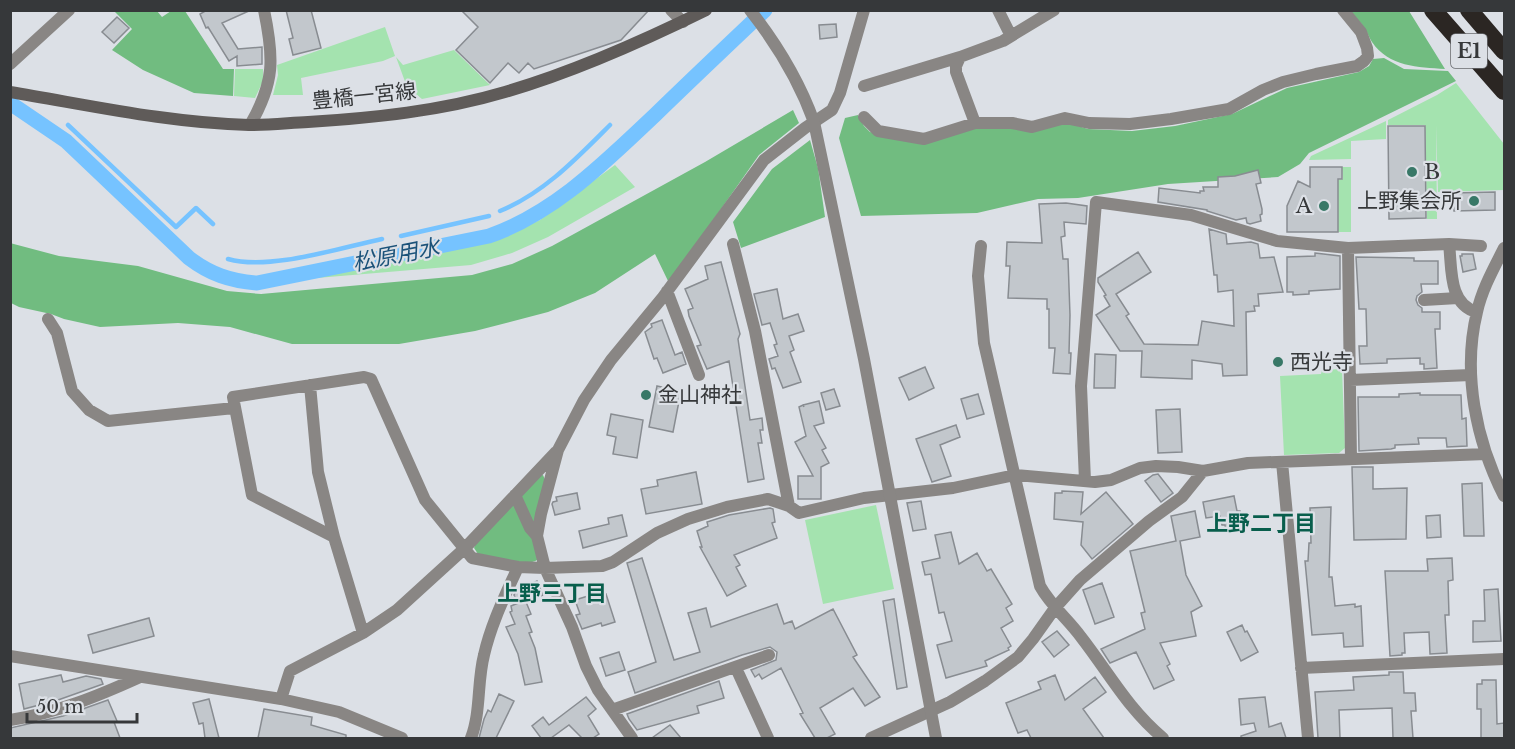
<svg xmlns="http://www.w3.org/2000/svg" width="1515" height="749" viewBox="0 0 1515 749" font-family="'Libre Baskerville','Noto Sans JP',serif">
<style>
.green{fill:#a4e3af}
.forest{fill:#71bc80}
.lines{fill:none;stroke-linecap:round;stroke-linejoin:round}
.stream{stroke:#76c3ff;stroke-width:4.5}
.canal{stroke:#76c3ff;stroke-width:15}
.building{fill:#c2c7cc;stroke:#888c91;stroke-width:1.5}
.minor{stroke:#898684;stroke-width:12}
.tertiary{stroke:#898684;stroke-width:12}
.secondary{stroke:#5f5b59;stroke-width:12}
.motorway{stroke:#2b2623;stroke-width:18}
.poi-dot{fill:#387867;stroke:#dce0e6;stroke-width:2}
.labels{text-anchor:middle;dominant-baseline:central;stroke-width:4.5;stroke-linejoin:round;paint-order:stroke}
.shield{fill:#dce0e6;stroke:#686a6e;stroke-width:1.5}
.shield-label{font-size:20px;font-weight:bold;fill:#36383a}
.street-label{font-size:21px;fill:#36383a;stroke:#dce0e6}
.poi-label{font-size:21px;fill:#36383a;stroke:#dce0e6;text-anchor:start}
.water-label{font-size:22px;font-style:italic;fill:#1b5279;stroke:#dce0e6}
.neighbourhood-label{font-size:22px;font-weight:bold;fill:#085e4c;stroke:#dce0e6}
</style>
<rect width="100%" height="100%" fill="#dce0e6"/>
<path class="green" d="M385,27L395,56L383,61L301,78L303,95H273L278,75L277,65Z
M454,50L490,85L422,99L407,87L396,57L403,65Z
M235,69H263V81L255,98L234,96Z
M1456,83L1504,144V190L1438,192L1436,125L1437,219H1427L1425,125H1388V120L1437,95Z
M1386,121V139L1351,141V159L1309,160L1311,156Z
M615,165L635,187L548,237L512,253L471,265L293,280L492,241L540,220Z
M1342,167H1351V232H1338V180L1343,179Z
M1342,369L1345,448L1339,453L1284,455L1280,376L1321,374L1322,370Z
M876,505L894,589L823,604L805,520Z"/>
<path class="forest" d="M114,11H157L162,17L171,11H185L223,69H234L233,96L194,93L143,70L112,50L132,29Z
M1350,11H1409L1445,69C1418,67 1389,67 1372,42C1369,38 1368,33 1365,29C1361,22 1355,17 1350,11Z
M1384,58L1404,69L1448,71L1456,81L1309,153L1300,164L1278,177L1168,184L1078,198L1038,199L977,213L861,216L839,138L845,118L858,115L864,126L870,132L925,143L977,127L1065,122L1088,129L1132,131L1175,126L1232,114L1287,88L1359,72L1369,66L1373,59Z
M793,110L799,123L759,155L669,283L655,254L595,293L548,312L475,331L399,344H292L230,327L178,323L100,327L64,319L51,314L19,307L11,303L10,243L59,256L138,266L227,291L261,294L472,275L512,264L552,246L705,162Z
M810,140L818,168L825,217L741,248L733,222L772,169Z
M543,475L546,482L539,559C523,569 496,558 478,554L474,548L478,538L537,476Z"/>
<g class="lines">
<path class="stream" d="M68,125L176,227L196,208L213,224
M500,211C544,193 577,158 610,125
M401,236L489,216
M228,259C269,271 339,248 382,239"/>
<path class="canal" d="M10,103L66,141L189,258C210,274 230,281 257,283L489,236C555,213 605,162 655,115C691,80 728,45 765,10"/>
</g>
<path class="building" d="M207,10H251L222,23L238,49L262,47V64L237,66V56L229,61L208,27L206,28L200,14Z
M286,10H311L321,48L293,55L289,39L293,38Z
M461,10H649L621,40L534,69L528,63L519,73L508,63L490,83L456,50L478,27Z
M117,17L129,28L114,43L102,32Z
M836,24L837,37L820,39L819,25Z
M1388,126H1425L1426,218L1389,219Z
M1310,167H1342V179H1338V232H1287V206L1298,181L1310,187Z
M1258,170L1261,183L1256,184L1262,209V214L1260,215L1261,221L1250,224L1247,223L1246,218L1236,220L1207,211V210L1158,202L1159,188L1200,193V191H1204L1203,187H1218V177L1235,176Z
M1495,192V210L1454,211L1453,193Z
M1066,203L1087,206L1086,224L1064,222L1065,236L1061,237L1063,259H1068L1070,315L1069,353H1071L1070,374L1053,373L1055,348H1049V309H1047V299L1008,298L1010,266H1006L1007,242L1042,243L1039,204Z
M1209,229L1226,234L1227,244L1251,242L1258,244L1260,258L1274,257L1283,292L1258,294L1259,306H1254L1255,311L1246,312L1247,375L1223,376L1222,364L1192,360V379L1141,377L1142,351H1120L1096,315L1110,306L1104,296L1106,295L1098,282V278L1138,252L1151,272L1116,294L1129,314L1126,316L1144,344L1198,345L1202,321L1234,326L1233,290L1218,292L1217,275H1214Z
M1315,253L1340,256V289L1309,291V294L1293,295V292H1287V257L1315,256Z
M1462,254H1473L1476,269L1463,272L1460,256H1462Z
M1356,257L1414,258V261H1438V284H1421L1422,292L1417,296L1416,300L1418,305L1422,308V312H1440V329H1435L1437,368L1424,369V364H1420V358L1387,359V363L1360,364L1359,346H1367L1366,309H1359Z
M721,262L740,334L738,339L750,420L762,418L763,430H760L762,443H758L764,479L748,482L729,361L707,369L697,346L701,345L689,316L688,310L693,308L685,289L708,279L705,266Z
M777,289L783,319L798,314L804,331L789,336L794,350L790,352L801,382L783,388L775,368L772,369L769,359L778,356L774,345L777,344L770,323L762,325L754,294Z
M662,320L675,355L682,352L686,364L663,373L657,358L654,359L645,332L652,327L651,324Z
M1095,354L1116,355L1115,388H1094Z
M925,367L934,388L909,400L899,378Z
M657,386L681,391L673,432L649,427Z
M834,389L840,406L826,410L821,393Z
M1420,393V395H1461L1462,419L1466,418L1467,446L1447,447L1446,438H1418L1419,444L1395,445V448L1391,449L1359,451L1358,397H1399V394Z
M978,394L984,414L967,419L961,399Z
M819,401L824,423L814,426L826,448L822,450L829,463L821,467V499H798V476H813L795,442L806,436L799,407L803,405L804,407L803,405Z
M1180,409L1182,452L1158,453L1156,410Z
M611,414L643,420L637,458L613,454L616,437L607,435Z
M956,425L960,437L940,445L951,476L932,482L916,439Z
M1352,467H1373V489L1407,488L1406,539L1354,540Z
M696,472L702,504L646,514L641,489L658,486L657,480Z
M1158,474L1173,493L1161,502L1145,481L1153,475Z
M1482,483L1484,536H1464L1462,484Z
M1062,491L1083,492L1081,514L1106,492L1133,524L1092,559L1081,545L1083,522L1054,519L1055,493H1062Z
M577,493L580,509L555,515L552,504L553,502L557,501L556,497Z
M1234,496L1237,511H1240L1243,528L1239,529V531L1226,533L1225,525H1222L1220,516L1206,518L1203,502Z
M921,501L926,529L913,531L907,503Z
M1331,507L1329,577H1332L1335,606L1355,604V607L1361,606L1363,646L1344,647L1343,633L1312,635L1305,561H1308L1309,543H1311L1310,508Z
M770,508L773,509L775,522L772,523L777,538L734,555L740,565L736,567L746,586L727,596L700,547H702L697,531L708,526L707,522L729,515Z
M1195,511L1200,537L1180,541L1186,575L1202,606L1191,612L1196,636L1160,643L1170,664L1167,666L1174,680L1154,689L1136,652L1110,663L1101,649L1145,629L1141,613L1145,612L1130,551L1176,541L1171,516Z
M622,515L627,536L583,548L579,531L609,524L608,518Z
M1440,515L1441,537L1427,538L1426,516Z
M951,532L959,564L977,553L987,571L991,569L1012,604L1006,608L1013,621L1001,628L1011,646L1008,648L1009,650L985,661L987,666L946,678L937,645L952,641L944,612L939,613L931,574L925,575L922,562L940,558L935,535Z
M642,558L674,660L700,652L688,613L706,608L711,627L777,604L784,624L792,621L795,629L833,609L857,655L853,657L880,697L865,706L853,688L820,708L835,734L827,738H815L800,714L803,713L781,668L762,679L759,674L755,677L751,670L776,660L777,652L770,647L742,655L635,693L628,672L656,662L627,563Z
M1452,558L1453,580L1448,581L1449,615H1445L1447,653L1430,654L1429,632L1404,633L1405,653H1402V655L1390,656L1385,571H1428L1427,559Z
M537,581L543,595L526,602L531,614L526,616L532,632L529,633L535,648L542,682L525,685L518,654L506,627L515,624L510,612L512,611L511,606L518,603L514,595L516,591Z
M1102,583L1114,617L1095,624L1083,590Z
M1498,589L1501,641L1473,642V621H1485L1484,590Z
M606,594L615,622L602,626L601,623L582,629L576,615L580,614L575,600L588,596L589,600Z
M894,599L907,687L897,689L883,601Z
M149,618L154,636L93,653L88,635Z
M1242,625L1245,632L1247,631L1258,652L1241,661L1227,632Z
M1057,631L1069,645L1054,657L1042,642Z
M619,652L625,670L606,676L600,658Z
M1389,672H1403L1404,693H1415L1416,711H1411L1413,738H1393L1392,708L1339,710L1340,738H1318L1315,692L1354,690L1353,677L1389,675Z
M61,675L63,682L86,676L101,679L103,684L58,700L24,709L19,684Z
M1055,675L1065,700L1095,677L1106,692L1083,709L1104,738H1031L1027,730L1018,733L1006,703L1041,689L1038,682Z
M1482,680H1496L1497,724L1504,723V738H1481V709H1477V684H1482Z
M719,681L724,698L697,706L699,713L637,730L629,719L627,714Z
M499,694L514,701L496,738H479L484,719L488,710L491,712Z
M586,697L596,709L588,716L599,734L593,738H582L569,725L551,738H541L532,726L543,717L549,725Z
M1265,697L1269,727L1281,723L1286,738H1241V736L1256,731L1254,723L1241,725L1239,699Z
M209,699L219,738H205L203,723L199,724L193,703Z
M108,700L117,721L114,722L120,738H10V728L63,716Z
M264,709L312,717L311,725L346,735V738H258Z
M670,725L681,738H652Z"/>
<g class="lines">
<path class="minor" d="M671,10L683,22
M998,10L1011,36
M960,57L956,66V72L975,123
M10,64L69,10
M864,86L960,57L1003,41L1054,10
M864,117L878,131L924,139L975,123H1012L1032,127L1065,118L1089,123L1130,124L1171,119L1229,109L1263,90L1283,82L1316,74L1357,66L1364,61L1368,56L1367,48L1361,32L1343,10
M250,125C275,82 274,58 264,10
M733,244L755,331L789,506
M1449,244L1481,246
M981,246L978,276L984,343L1040,586C1051,606 1068,619 1081,637C1109,673 1128,709 1163,738
M1504,248C1494,268 1482,289 1477,312C1462,373 1476,441 1504,496
M667,291L699,375
M1424,300L1458,298
M48,319L57,333L72,391L89,410L108,421L234,408
M1350,380L1471,375
M310,385L318,472L334,537
M1351,459L1348,248L1449,244C1452,267 1448,305 1477,312
M1282,462L1308,738
M1085,481L1081,386L1096,202L1191,215L1277,241L1348,248
M515,495L530,528L537,536
M363,633L334,537L252,495L233,397L364,377L371,379L425,500L472,558L518,567L545,568L602,566L613,562L657,533L688,519L727,507L768,499L789,506L799,513L864,498L953,488L1015,475L1095,482L1111,480L1140,468L1156,466L1178,467L1203,471L1248,463L1486,454
M10,656L281,699L339,712L402,738
M736,668L768,738
M1301,668L1504,659
M281,699L290,671L363,633L397,610L464,549L556,452
M612,710L769,655
M10,720C57,713 98,696 140,677
M471,738C481,712 477,682 484,655C491,624 505,596 518,567
M632,738L598,690L586,666L572,627L545,568L537,536L541,514L558,450L584,400L611,360L663,297L764,160L805,128L832,110L840,93L864,10
M871,738L950,702L985,681L1018,657L1033,639L1055,608L1080,580L1149,521L1182,497L1203,471"/>
<path class="tertiary" d="M750,10C776,43 800,83 814,122L864,359L936,738"/>
<path class="secondary" d="M10,92C89,105 169,123 249,125C268,125 288,123 308,122C373,118 441,111 505,92C574,72 641,42 706,10"/>
<path class="motorway" d="M1433,10L1504,91
M1469,10L1504,51"/>
</g>
<g class="poi-dot">
<circle cx="1412" cy="172" r="6"/>
<circle cx="1474" cy="201" r="6"/>
<circle cx="1324" cy="206" r="6"/>
<circle cx="1278" cy="362" r="6"/>
<circle cx="646" cy="395" r="6"/>
</g>
<g class="labels">
<rect class="shield" x="1451" y="34" width="36" height="34" rx="4.5"/>
<g class="shield-label">
<text x="1469" y="51">E1</text>
</g>
<g class="street-label">
<text transform="translate(364 96) rotate(-6)">豊橋一宮線</text>
</g>
<g class="poi-label">
<text x="1424" y="172">B</text>
<text x="1462" y="201" text-anchor="end">上野集会所</text>
<text x="1312" y="206" text-anchor="end">A</text>
<text x="1290" y="362">西光寺</text>
<text x="658" y="395">金山神社</text>
</g>
<g class="water-label">
<text transform="translate(396 255) rotate(-11)">松原用水</text>
</g>
<g class="neighbourhood-label">
<text x="1261" y="523">上野二丁目</text>
<text x="552" y="593">上野三丁目</text>
</g>
</g>
<rect width="1515" height="749" fill="none" stroke="#36383a" stroke-width="24"/>
<path d="M27 713v9h110v-9" fill="none" stroke="#36383a" stroke-width="3"/>
<text x="36" y="713" font-size="18" fill="#36383a" stroke="#dce0e6" stroke-width="4.5" paint-order="stroke">50 m</text>
</svg>
